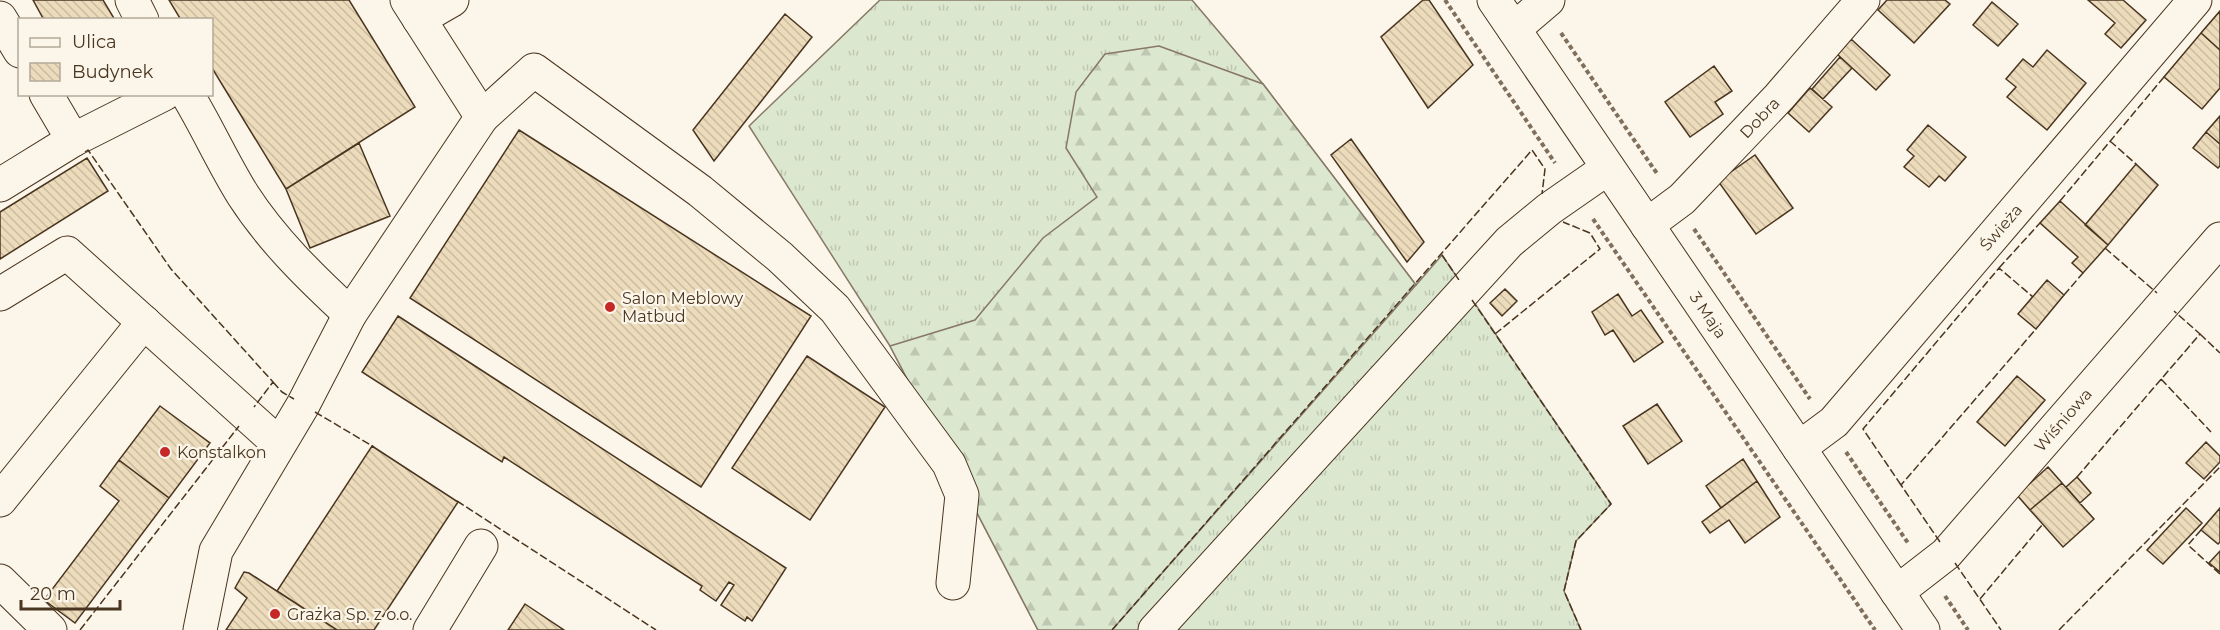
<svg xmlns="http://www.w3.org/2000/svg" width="2220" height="630" viewBox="0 0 2220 630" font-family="Montserrat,sans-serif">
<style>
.grass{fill:url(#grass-tufts);stroke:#887966;stroke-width:1.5}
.forest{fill:url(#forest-firs);stroke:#887966;stroke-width:1.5}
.building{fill:url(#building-back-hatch);stroke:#4a3520;stroke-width:1.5}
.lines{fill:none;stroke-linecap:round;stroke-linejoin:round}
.minor-casing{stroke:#4a3520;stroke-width:35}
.path{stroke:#7f6f5c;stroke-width:4;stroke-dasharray:4.5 3;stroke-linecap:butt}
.minor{stroke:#fbf6e9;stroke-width:33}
.fence{stroke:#4a3520;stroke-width:1.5;stroke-dasharray:8 3;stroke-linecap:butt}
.poi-dot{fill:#c62828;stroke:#fbf6e9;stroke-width:2}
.labels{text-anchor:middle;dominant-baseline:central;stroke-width:4.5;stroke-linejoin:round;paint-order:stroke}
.street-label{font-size:16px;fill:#4a3520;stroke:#fbf6e9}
.poi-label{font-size:16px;fill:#4a3520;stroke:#fbf6e9;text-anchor:start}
</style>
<defs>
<pattern id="grass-tufts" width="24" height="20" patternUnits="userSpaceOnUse" patternTransform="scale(1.5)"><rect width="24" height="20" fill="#dce7d0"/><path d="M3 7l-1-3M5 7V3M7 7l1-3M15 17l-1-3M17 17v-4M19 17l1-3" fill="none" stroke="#bec7b2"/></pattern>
<pattern id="forest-firs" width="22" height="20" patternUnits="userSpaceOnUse" patternTransform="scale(1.5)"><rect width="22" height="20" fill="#dce7d0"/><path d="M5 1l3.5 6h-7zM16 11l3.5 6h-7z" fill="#bec7b2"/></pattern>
<pattern id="building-back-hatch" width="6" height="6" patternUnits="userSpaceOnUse" patternTransform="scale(1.5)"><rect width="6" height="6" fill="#ecdcbc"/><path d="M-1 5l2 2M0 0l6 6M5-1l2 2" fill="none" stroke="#ccbda1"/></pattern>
</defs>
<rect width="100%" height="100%" fill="#fbf6e9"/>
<path class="grass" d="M880,0H1192L1263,84L1416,285L1442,255L1611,504L1576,541L1564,591L1581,630H1038L890,346L749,126Z"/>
<path class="forest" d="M1159,46L1263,84L1416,285L1112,630H1038L890,346L975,320L1043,238L1097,197L1066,148L1076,92L1105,54Z"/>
<path class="building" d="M33,0H103L115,20H44Z
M169,0H349L415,107L286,189L212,68V20H181Z
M1423,0H1429L1473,65L1428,108L1381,37Z
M1887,0H1945L1950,4L1914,43L1878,10Z
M2088,0H2123L2146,20L2121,48L2105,34L2115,23Z
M1992,2L2018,24L1998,46L1973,25Z
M2220,11V50L2201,33Z
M785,14L812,37L714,161L693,130Z
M2201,33L2220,50V88L2202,109L2164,77Z
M1851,39L1890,75L1876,90L1837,54Z
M2047,50L2086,83L2047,130L2007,97L2016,87L2006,79L2023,59L2033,67Z
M1840,57L1852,68L1823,99L1812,89Z
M1714,66L1732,91L1715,102L1723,114L1690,137L1665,102Z
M1810,88L1832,107L1809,132L1788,113Z
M2220,116V144L2206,132Z
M1928,125L1966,157L1945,181L1939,176L1929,187L1904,167L1914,156L1907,150Z
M519,130L811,316L701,487L410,298Z
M2206,132L2220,144V166L2218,168L2193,148Z
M1351,139L1424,242L1407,262L1331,155Z
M359,143L390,216L310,248L286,189Z
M1755,155L1793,208L1756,234L1718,181Z
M87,158L108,191L0,259V212Z
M2136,164L2158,185L2108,245L2085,225Z
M2060,201L2108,245L2083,273L2072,263L2078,257L2040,223Z
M2047,280L2064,295L2036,329L2018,314Z
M1505,289L1517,301L1502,316L1490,303Z
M1618,294L1632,316L1641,310L1663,342L1634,362L1613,330L1605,335L1592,312Z
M398,316L786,568L752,621L747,617L745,621L721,605L734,585L729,582L716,601L700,590L702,586L504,457L502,462L362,372Z
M807,356L885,407L810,520L732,468Z
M2017,376L2045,400L2005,446L1977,422Z
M1657,404L1682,441L1648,464L1623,426Z
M160,406L210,443L169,498L119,460Z
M2206,442L2220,456V462L2204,479L2186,463Z
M372,446L458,502L374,630H337L277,591Z
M1743,459L1757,481L1721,508L1706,486Z
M119,460L169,498L75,623L44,600L119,501L100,486Z
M2048,467L2062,483L2030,510L2017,495Z
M2077,477L2091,493L2080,503L2066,487Z
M1757,481L1780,517L1745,543L1729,520L1710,533L1702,522Z
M2062,483L2094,519L2063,547L2030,510Z
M2186,508L2202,523L2163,564L2147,550Z
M2220,508V542L2218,544L2201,530Z
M2220,551V572L2209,563Z
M244,572L249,573L337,630H226L247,598L235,588Z
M525,604L564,630H508Z"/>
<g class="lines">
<defs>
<g id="minor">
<path d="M132,0L142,20"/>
<path id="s1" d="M1494,0L1923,630"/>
<path d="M0,18L20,51"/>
<path d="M419,19L452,0"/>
<path d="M1514,29L1548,0"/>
<path d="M46,94L73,140L164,94"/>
<path d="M187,94C207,127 223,163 243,195C272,240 311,278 350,314L482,117L407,0"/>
<path d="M482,117L534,70L700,191L780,257L835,309L949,464L962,495L953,583"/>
<path d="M0,185L73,140"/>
<path id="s2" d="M1647,225L1682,199L1779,97L1863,0"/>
<path d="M0,294L67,253L279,444"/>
<path id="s3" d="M1799,448L1834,422L2195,0"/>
<path d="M0,500L144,322"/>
<path d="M0,581L50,630"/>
<path id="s4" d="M1897,592L1946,554L2220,239"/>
<path d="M200,630L216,551L303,405L350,314"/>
<path d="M430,630L481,546"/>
<path d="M1155,630L1509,242L1549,209L1608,168"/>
</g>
</defs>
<use href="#minor" class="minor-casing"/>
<path class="path" d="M1445,0L1555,163
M1561,33L1658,175
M1593,219L1875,630
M1694,229L1810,399
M1846,452L1908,543
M1945,596L1968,630"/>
<use href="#minor" class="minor"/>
<path class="fence" d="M2110,141L2136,164
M85,152L88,150L171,269L273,382L254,407
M2060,201L2164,77
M2105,248L2157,293
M1442,255L1459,280
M1999,268L2040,223
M2064,295L2083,273
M1472,300L1611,504L1576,541L1564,591L1581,630
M1495,334L1600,249L1590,233L1563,222
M2200,334L2220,353
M2161,379L2211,432
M273,382L282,392L294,399
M315,412L374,447
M2077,477L2200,334L2174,311
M1901,485L1863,429L1999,268L2033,297
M457,501L656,630
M2201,530L2188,545L2220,574
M1940,542L1901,485L2036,329
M1955,563L2001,630
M1980,599L2042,525
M80,630L239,426
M1112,630L1532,150L1545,169L1542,194
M2059,630L2220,467"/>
</g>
<g class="poi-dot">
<circle cx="610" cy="307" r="6"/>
<circle cx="165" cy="452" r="6"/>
<circle cx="275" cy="614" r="6"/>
</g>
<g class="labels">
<g class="street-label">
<text stroke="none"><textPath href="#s2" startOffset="156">Dobra</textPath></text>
<text stroke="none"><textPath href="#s3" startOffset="300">Świeża</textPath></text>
<text stroke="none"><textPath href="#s1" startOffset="381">3 Maja</textPath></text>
<text stroke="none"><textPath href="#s4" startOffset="240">Wiśniowa</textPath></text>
</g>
<g class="poi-label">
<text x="622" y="298">Salon Meblowy<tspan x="622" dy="18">Matbud</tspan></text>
<text x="177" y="452">Konstalkon</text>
<text x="287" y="614">Grażka Sp. z o.o.</text>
</g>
</g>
<rect x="18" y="18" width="195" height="78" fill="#fbf6e9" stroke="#b4a999" stroke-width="1.5"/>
<rect x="30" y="38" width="30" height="9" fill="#fbf6e9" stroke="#b4a999" stroke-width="1.5"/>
<text x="72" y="48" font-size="18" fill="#4a3520">Ulica</text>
<rect x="30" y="63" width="30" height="18" fill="url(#building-back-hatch)" stroke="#b4a999" stroke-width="1.5"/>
<text x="72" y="78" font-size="18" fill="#4a3520">Budynek</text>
<path d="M21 600v9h99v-9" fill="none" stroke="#4a3520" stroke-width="3"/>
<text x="30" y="600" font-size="18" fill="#4a3520" stroke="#fbf6e9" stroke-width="4.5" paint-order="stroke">20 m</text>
</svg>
